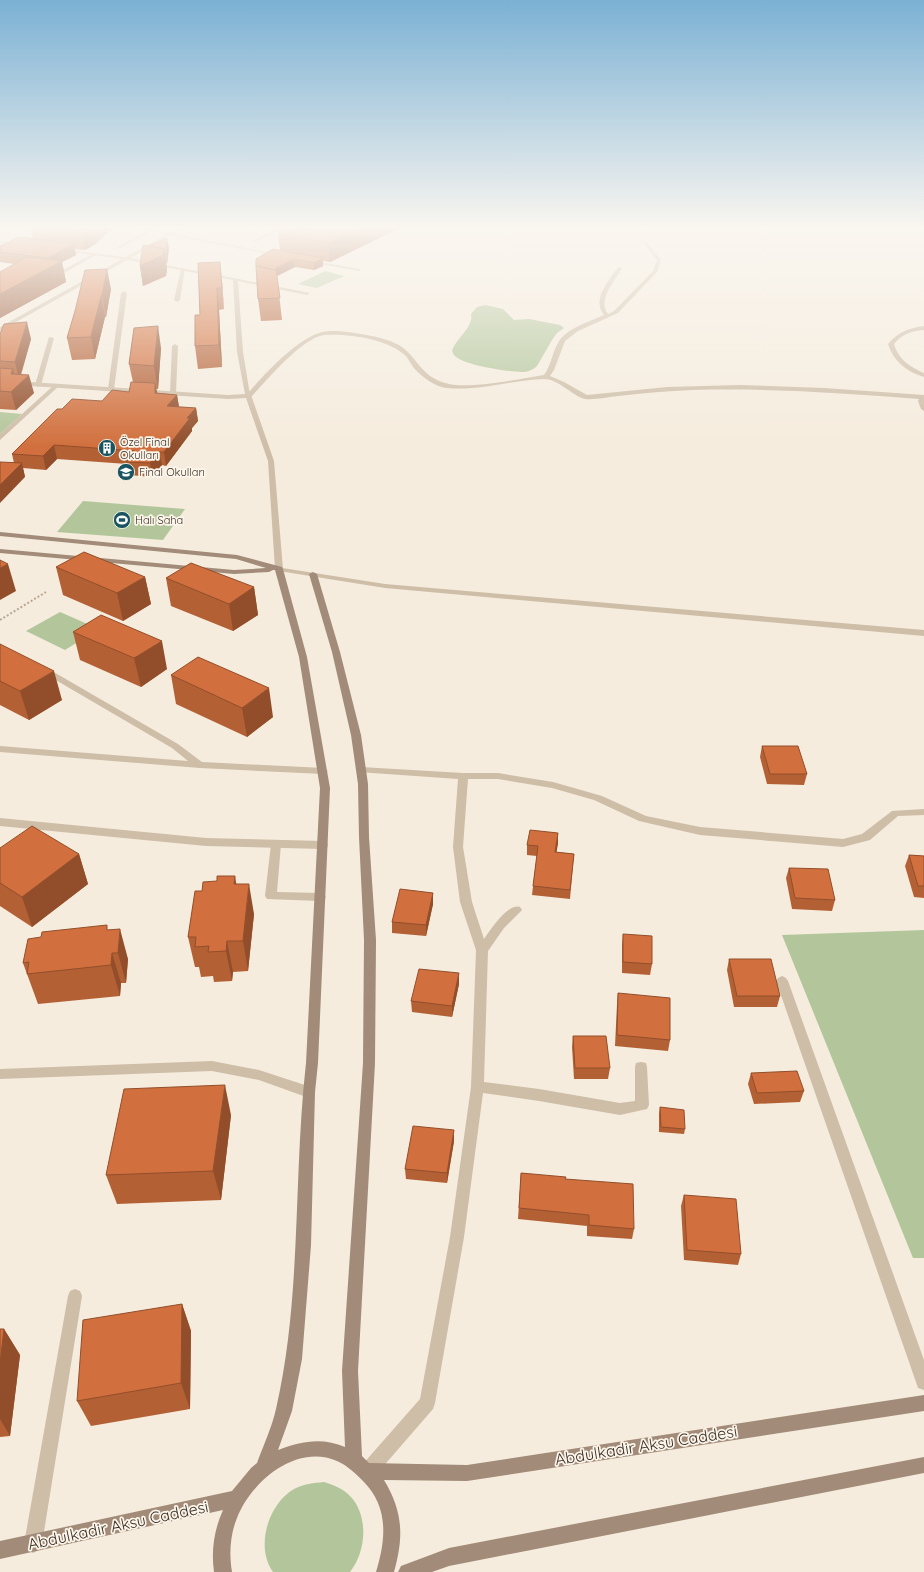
<svg xmlns="http://www.w3.org/2000/svg" width="924" height="1572" viewBox="0 0 924 1572" font-family="Quicksand,sans-serif">
<style>
.green{fill:#b3c69b}
.lines{fill:none;stroke-linecap:round;stroke-linejoin:round}
.path-far1{stroke:#baa791;stroke-width:1.5;stroke-dasharray:1 1;stroke-linecap:butt}
.path{stroke:#baa791;stroke-width:2;stroke-dasharray:2 2;stroke-linecap:butt}
.service{fill:#cebda7;fill-rule:evenodd}
.minor{fill:#cebda7;fill-rule:evenodd}
.tertiary{fill:#cebda7;fill-rule:evenodd}
.secondary{fill:#a28b78;fill-rule:evenodd}
.wall{fill:#b46035}
.shaded-wall{fill:#924e2b}
.building{fill:#d1703e;stroke:#924e2b}
.labels{text-anchor:middle;dominant-baseline:central;stroke-width:3.5;stroke-linejoin:round;paint-order:stroke}
.far-poi-label{font-size:11px;fill:#3a3028;stroke:#fcf5ea;text-anchor:start}
.near-street-label{font-size:16px;fill:#3a3028;stroke:#fcf5ea}
</style>
<rect width="100%" height="100%" fill="#f5ecdd"/>
<path class="green" d="M325,271L344,276L317,288L298,284Z
M485,305L503,309L514,320L529,319L560,325L564,328L557,333L552,340L537,366C532,370 528,372 522,372C509,372 463,365 455,356C453,355 453,352 452,351C456,338 474,327 471,314L477,307Z
M0,412L22,414L0,434Z
M83,501L185,509L163,540L57,532Z
M60,612L99,629L65,650L26,631Z
M924,930V1258H913L782,935Z
M324,1482C334,1485 344,1489 351,1497C369,1517 366,1552 350,1572H273C255,1547 268,1504 294,1489C304,1484 313,1483 324,1482Z"/>
<g class="lines">
<path class="path-far1" d="M642,233L645,226"/>
<path class="path" d="M0,620L46,592"/>
<path class="service" d="M148,230L152,231L121,248L117,247Z
M646,242L661,260L657,272L618,313L578,331L565,341L554,370L550,376L564,382L587,395L667,387L740,385L824,388L924,395V411L921,409L918,401L919,399C844,393 769,388 693,390C668,391 643,393 618,396C608,397 595,400 585,399C572,396 559,379 544,379C511,380 480,391 447,388C435,387 422,377 414,368C411,364 409,360 406,356C389,339 347,333 324,335C302,338 266,381 251,397L246,396C261,377 296,340 319,333C332,329 348,332 361,334C373,336 388,339 399,345C417,356 420,376 445,383C466,390 520,379 544,375C551,366 552,353 558,343C566,328 589,322 604,315C591,299 609,281 618,267L622,268C615,281 597,299 608,314L614,311L653,271L657,260L644,243Z
M94,253L98,254L64,273L59,272Z
M183,268L185,269L180,300L177,302L174,300L181,269Z
M124,291L127,293L114,389L111,391L108,389L121,293Z
M49,337L54,338L41,385L38,387L35,385Z
M175,344L178,346L176,393L173,395L170,393L172,346Z
M54,385L59,386L0,440V434Z
M361,767L463,773H498L553,782L602,796L646,816L700,827L843,839L862,834L892,811L924,809V815L898,816L870,840L843,847L700,835L639,821L594,800L552,788L498,779H468L463,847L472,902L484,939C491,929 508,903 520,907L522,910L504,928L488,951L484,1082L539,1089L620,1103L635,1101V1067L636,1063L641,1062L646,1063L647,1067L649,1105L647,1109L620,1115L539,1101L483,1093L464,1237L435,1403L433,1409L374,1477L368,1479L362,1477L360,1471L362,1465L420,1399L450,1237L471,1087L476,950L460,902L453,847L458,779L358,772L356,770L358,768Z
M276,840L280,841L281,844L277,892L320,893L324,894L326,897L324,900L320,901L267,899L265,896L271,844L272,841Z
M782,976L786,978L788,981L924,1360V1390L918,1388L916,1382L776,981L778,978Z
M75,1289L80,1291L82,1296L42,1544L39,1550L33,1553L27,1550L24,1544L68,1296L70,1291Z"/>
<path class="minor" d="M180,226H186L131,258L310,293L307,295L238,281L243,352L249,389L274,461L283,569L282,571H279L275,569L268,461L246,398L228,399L0,384V380L228,395L245,394L237,352L233,280L127,260L0,331V327L122,259L63,251L61,249L126,257Z
M284,226H291L255,242L251,241Z
M0,241L21,244L23,245L21,246L0,243Z
M45,667L178,744L202,762L323,768L328,771L323,774L200,768L0,752V746L188,761L172,748L42,672L41,670Z
M0,818L206,838L323,841L327,842L328,845L327,848L323,849L206,846L0,826Z
M212,1061L259,1070L314,1088L315,1092L314,1096L309,1098L259,1080L212,1071L0,1079V1069Z"/>
<path class="tertiary" d="M122,226H133L281,255L279,256Z
M308,260L359,269L361,270L359,271L310,262Z
M924,326V330C911,331 902,334 894,344C898,359 910,367 924,373V377C907,372 893,361 888,344C898,332 909,328 924,326Z
M276,567L385,584L924,630V636L385,588L279,571H276Z"/>
<path class="secondary" d="M0,532L237,555L282,567L283,569L307,657L330,788L318,1063L315,1092L311,1245L302,1359L292,1411L278,1450C300,1441 323,1437 345,1447L342,1371L363,1063L364,940L359,837L358,784L351,735L332,652L309,574L313,572L317,574L340,652L361,735L368,784L369,837L376,940L375,1063L358,1371L362,1456L369,1463L467,1465L924,1395V1411L467,1481L384,1480C403,1512 404,1536 394,1572H376C386,1539 389,1507 363,1481C355,1473 348,1466 337,1461C296,1443 251,1482 237,1518C230,1535 229,1554 232,1572H214C211,1551 214,1530 223,1510L0,1559V1541L232,1491L251,1468L257,1463C263,1446 272,1427 276,1409C302,1296 293,1178 306,1063L320,788L299,657L275,570H273L269,572L234,574L0,553V549L234,570L266,568L236,559L0,536Z
M924,1457V1473L449,1566L432,1572H398L401,1566L449,1548Z"/>
</g>
<path class="wall" d="M30,226H115L94,245L85,250L75,249L76,255L62,262L66,282L0,318V272L15,264L0,262V246L33,239Z
M292,226H404L330,262L323,261V266L314,270L295,267L277,276L282,320L261,321L258,299L280,250L278,234Z
M169,248L167,264L166,263L167,269L166,276L143,286L140,266Z
M198,263L222,282L224,309L219,310L222,367L198,369L195,346L200,315Z
M111,289L106,317H105L95,359L72,360L67,338L75,311Z
M0,334L31,339L21,375L34,393L16,410L0,409Z
M161,348L158,389H156L157,393L177,395L179,407L196,408L198,421L192,428V431L166,466L162,465L152,477L129,475L127,464L57,459L46,470L23,468L25,477L14,463L12,454L62,409L102,401L129,392L133,382L129,364Z
M56,567L145,577L151,604L123,621L63,595Z
M166,578L254,587L258,615L233,631L171,606Z
M73,632L167,669L141,687L80,660Z
M0,644L62,700L29,720L0,705Z
M171,675L273,717L247,737L176,704Z
M762,746L807,774L804,785L767,784L760,757Z
M558,843L556,852L574,854L570,899L532,895L533,886L537,856L527,855V845Z
M0,848L79,854L88,884L32,927L0,906Z
M909,855L924,856V898L914,897L905,866Z
M789,868L835,900L832,911L792,909L786,878Z
M236,884L254,914L248,971L233,972L232,981L214,982L213,976L201,977L199,967H195L188,937L202,891Z
M433,893V904L426,936L392,933V922Z
M109,930L128,959L126,983H121L120,996L38,1004L23,963Z
M623,934L652,964L650,975L622,973V945Z
M729,959L780,996L777,1007H734L727,970Z
M459,973V984L452,1017L412,1012L411,1001Z
M618,993L670,1040L668,1051L615,1046L617,1004Z
M573,1036L610,1068L608,1079H574L572,1047Z
M751,1073L804,1091L800,1102L754,1104L748,1084Z
M660,1107L685,1129L684,1134L659,1132V1113Z
M231,1115L221,1200L117,1204L106,1175Z
M454,1141L447,1183L406,1179L405,1169Z
M521,1173L565,1179L634,1229L632,1239L587,1236V1226L518,1219Z
M684,1195L741,1254L738,1265L684,1260L681,1206Z
M182,1304L191,1331L190,1409L91,1426L77,1401Z
M0,1329H4L20,1355L10,1436L0,1437Z"/>
<path class="shaded-wall" d="M90,226H115L94,245L85,250L81,231Z
M303,226H328L298,238V229Z
M364,226H404L330,262L328,243Z
M167,238L169,248L167,264L166,253Z
M74,244L76,255L62,262L66,282L0,318V294L50,268L48,258Z
M164,249L167,269L166,276L143,286L140,266Z
M323,258V266L314,270V263Z
M294,259L295,267L277,276L276,268Z
M220,262L222,282L224,309L222,288Z
M107,269L111,289L106,317L102,295Z
M217,288L219,310L222,367L219,345Z
M101,296L105,317L95,359L91,337Z
M27,322L31,339L19,380L15,362Z
M158,326L161,348L158,389L154,366Z
M13,369L17,386L29,375L34,393L16,410L11,392V374Z
M155,383L158,396L155,393Z
M177,395L179,407L167,406Z
M196,408L198,421L192,428V431L166,466L164,452L187,418Z
M54,445L57,459L46,470L43,456Z
M159,452L162,465L152,477L150,463Z
M22,463L25,477L0,503V485Z
M8,564L16,591L0,600V568Z
M145,577L151,604L123,621L117,593Z
M254,587L258,615L233,631L229,604Z
M162,641L167,669L141,687L134,658Z
M54,671L62,700L29,720L20,691Z
M269,688L273,717L247,737L242,708Z
M558,833V843L555,862V852Z
M79,854L88,884L32,927L22,897Z
M235,876L240,906L234,884Z
M249,884L254,914L248,971L243,941Z
M433,893V904L426,936V925Z
M120,929L128,959L126,983L118,953Z
M227,941L233,972L232,981L226,951Z
M112,953L121,983L120,996L111,965Z
M459,973V984L452,1017V1006Z
M225,1085L231,1115L221,1200L213,1171Z
M454,1130V1141L447,1183V1173Z
M182,1304L191,1331L190,1409L181,1383Z
M4,1329L20,1355L10,1436L0,1419V1364Z"/>
<path class="building" d="M45,226H90L81,231Z
M292,226H303L298,229L297,231L299,233L318,226H364L328,243L278,234Z
M19,237L74,244L48,258L0,252V246Z
M167,238L166,253H164V249L148,246Z
M143,245L164,249L163,255L140,266Z
M273,249L323,258L314,263L294,259L276,268V270L256,266V259Z
M27,257L62,261L0,294V272Z
M220,262L222,288H217L219,345L195,346V315H200L198,263Z
M256,266L276,270L280,298L258,299Z
M107,269L102,295L101,296L91,337L67,338L75,311L85,270Z
M27,322L15,362L0,361V334L4,324Z
M158,326L154,366L129,364L134,328Z
M0,368L13,369L11,374L29,375L11,392L0,391Z
M131,382L155,383V393L177,395L167,406L196,408L187,418H190L164,452H159L150,463L126,462L135,451L54,445L43,456L12,454L57,409H62L72,399L102,401L112,390L129,392Z
M0,462L22,463L0,485Z
M84,552L145,577L117,593L56,567Z
M0,560L8,564L0,568Z
M191,563L254,587L229,604L166,578Z
M101,615L162,641L134,658L73,632Z
M0,644L54,671L20,691L0,681Z
M198,657L269,688L242,708L171,675Z
M762,746H798L807,774H770Z
M32,826L79,854L22,897L0,883V848Z
M530,830L558,833L555,852L574,854L570,890L533,886L538,846L527,845Z
M909,855L924,856V886H918Z
M789,868L828,869L835,900L795,898Z
M217,876H235L234,884H249L243,941H227L226,951L208,952L209,946L195,947L196,937H188L195,891H202L203,882L217,881Z
M400,889L433,893L426,925L392,922Z
M107,925V930L120,929L118,953H112L111,965L27,974L29,962L23,963L28,939L41,937L42,932Z
M623,934L652,936V964L623,962Z
M729,959H771L780,996H737Z
M419,969L459,973L452,1006L411,1001Z
M618,993L670,998V1040L617,1035Z
M573,1036H606L610,1068H575Z
M797,1071L804,1091L757,1093L751,1073Z
M225,1085L213,1171L106,1175L124,1089Z
M660,1107L684,1110L685,1129L661,1127Z
M413,1126L454,1130L447,1173L405,1169Z
M521,1173L566,1177L565,1179L633,1184L634,1229L589,1225V1215L519,1208Z
M684,1195L736,1199L741,1254L687,1250Z
M182,1304L181,1383L77,1401L83,1320Z
M0,1329H4L0,1364Z"/>
<linearGradient id="sky" x2="0" y2="1"><stop stop-color="#7bb1d4"/><stop offset="0.51" stop-color="#faf6f0"/><stop offset="1" stop-color="#faf6f0" stop-opacity="0"/></linearGradient>
<rect width="924" height="446" fill="url(#sky)"/>
<defs>
<symbol id="building-disc" viewBox="-11 -11 22 22"><circle r="9.5" fill="#195560" stroke="#fcf5ea"/><path d="M-4-6H4V6H1V3H-1V6H-4ZM-2.5-4.3h1.7v1.8h-1.7ZM.8-4.3h1.7v1.8H.8ZM-2.5-1h1.7V.8h-1.7ZM.8-1h1.7V.8H.8Z" fill="#fff"/></symbol>
<symbol id="school-disc" viewBox="-11 -11 22 22"><circle r="9.5" fill="#195560" stroke="#fcf5ea"/><path d="M0-5L7-2L0 1L-7-2ZM-4 1L0 2.5L4 1V4Q0 6-4 4Z" fill="#fff"/></symbol>
<symbol id="stadium-disc" viewBox="-11 -11 22 22"><circle r="9.5" fill="#195560" stroke="#fcf5ea"/><path d="M0-5a6.5 5 0 1 0 0 10a6.5 5 0 1 0 0-10ZM-3.5-1.8h7v3.6h-7Z" fill="#fff"/></symbol>
</defs>
<g fill-rule="evenodd">
<use href="#building-disc" x="97" y="438" width="20" height="20"/>
<use href="#school-disc" x="116" y="462" width="20" height="20"/>
<use href="#stadium-disc" x="112" y="510" width="20" height="20"/>
</g>
<g class="labels">
<g class="far-poi-label">
<text x="120" y="442">Özel Final<tspan x="120" dy="13">Okulları</tspan></text>
<text x="139" y="472">Final Okulları</text>
<text x="135" y="520">Halı Saha</text>
</g>
<g class="near-street-label">
<text transform="translate(646 1445) rotate(-9)">Abdulkadir Aksu Caddesi</text>
<text transform="translate(118 1525) rotate(-12)">Abdulkadir Aksu Caddesi</text>
</g>
</g>
</svg>
